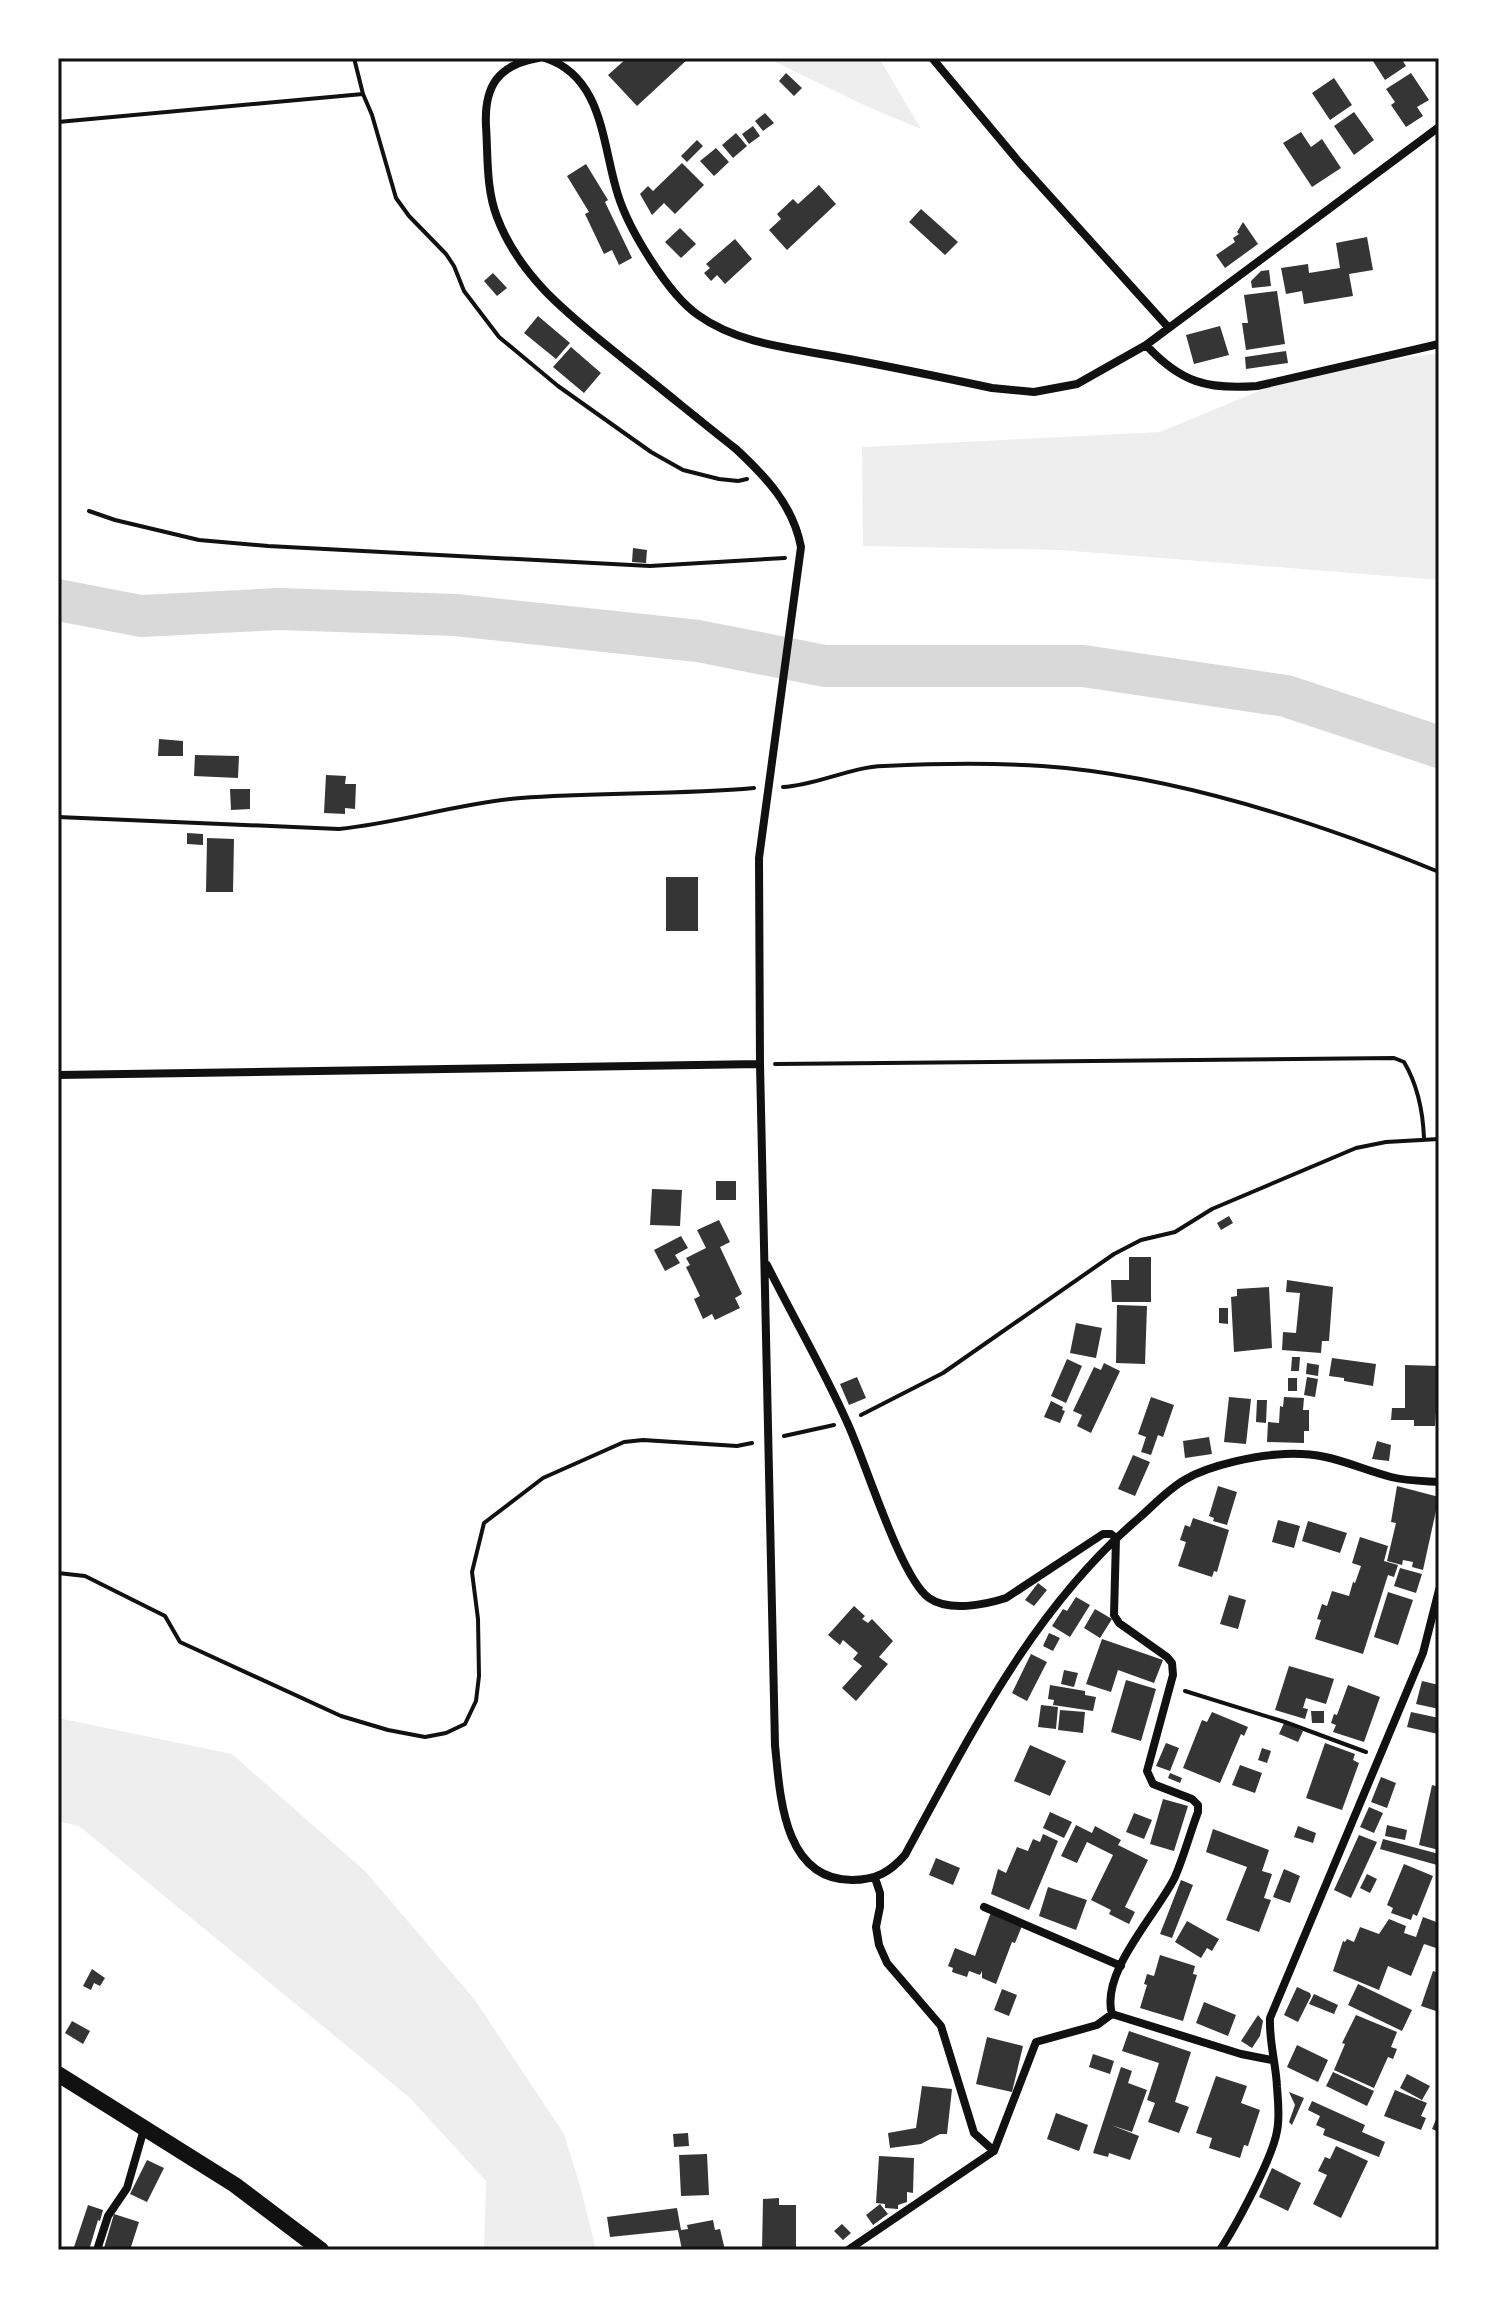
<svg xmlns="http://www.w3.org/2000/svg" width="1497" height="2308" viewBox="0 0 1497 2308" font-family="Lato,sans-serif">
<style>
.green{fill:#eee}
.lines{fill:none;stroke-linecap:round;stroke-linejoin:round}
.river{stroke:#d9d9d9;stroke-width:42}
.building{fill:#353535}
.path{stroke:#111;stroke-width:4}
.minor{stroke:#111;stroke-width:8}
.secondary{stroke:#111;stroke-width:16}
.neatline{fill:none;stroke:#111;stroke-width:3}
</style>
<rect width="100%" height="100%" fill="#fff"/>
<path class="green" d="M767,58H879L921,129L868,107Z
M1439,353V580L1060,550L863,546L862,447L1160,432L1300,374Z
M58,1718L232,1754L366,1872L475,2000L564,2134L580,2186L596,2250H484L486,2181L409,2097L79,1826L58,1821Z"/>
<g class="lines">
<path class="river" d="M58,600L141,616L279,609L455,615L698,641L825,666H1083L1286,696L1439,747"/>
</g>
<path class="building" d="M627,58H689L637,106L608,75Z
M1371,58H1401L1406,66L1385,80Z
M786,73L802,88L794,96L779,81Z
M1411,73L1429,100L1417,107L1423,116L1406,127L1391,105L1395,102L1386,89Z
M1334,78L1352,105L1330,120L1312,93Z
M1354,112L1374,140L1354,155L1334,126Z
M765,113L774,123L763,131L755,121Z
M753,126L760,136L749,144L742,134Z
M1301,132L1311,147L1322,139L1341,168L1312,187L1283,143Z
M736,133L747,146L733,158L722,145Z
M697,140L703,146L687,162L681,156Z
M716,148L729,162L714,176L700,161Z
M682,163L704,185L675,214L664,203L652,215L640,194L648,186L653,191Z
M586,164L608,200L605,202L632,258L619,265L612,250L604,254L585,214L589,212L567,176Z
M819,185L836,204L787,250L769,230L781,219L777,214L793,199L798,204Z
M921,209L958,242L945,255L909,222Z
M1243,222L1258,244L1225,268L1216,255L1235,242L1233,238L1239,234L1237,232Z
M680,228L696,244L681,258L665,242Z
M1367,237L1373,270L1349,274L1353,296L1304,304L1302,291L1286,294L1281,268L1308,264L1309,273L1340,268L1336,243Z
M735,239L752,259L725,284L717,275L711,281L704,273L710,268L706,264Z
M1269,270L1271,286L1252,288L1251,281L1261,271Z
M493,273L507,288L497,296L484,281Z
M1277,291L1285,344L1246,350L1242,323H1248L1244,295Z
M538,316L570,343L556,359L524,333Z
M1220,326L1229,355L1194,364L1186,335Z
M571,347L601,373L584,393L553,367Z
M1286,351L1288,363L1246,369L1245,357Z
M633,548L647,550L646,563L632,562Z
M159,739L183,741V756H158Z
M195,755L239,756L238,778L194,776Z
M326,775L346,776L345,784H356L355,809L345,808V814L324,813Z
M230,789H250V809L231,810Z
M187,833L203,834V845L187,844Z
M207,838L234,839L233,892H206Z
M666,877H698V931H666Z
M716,1181H736V1200H716Z
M652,1189L682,1190L680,1226L650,1225Z
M1229,1216L1233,1223L1221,1230L1217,1223Z
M719,1220L730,1242L720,1247L742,1294L735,1298L740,1308L715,1320L712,1314L703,1319L694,1299L700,1296L686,1267L690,1265L686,1258L706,1248L697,1230Z
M681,1236L688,1248L675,1255L680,1263L665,1271L654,1250Z
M1129,1257H1151V1302H1112L1111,1280H1129Z
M1287,1280L1333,1287L1329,1341H1322L1321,1353L1282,1350L1283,1332L1296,1333L1300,1293L1286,1292Z
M1269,1287L1272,1348L1234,1352L1231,1297L1237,1296V1289Z
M1117,1305L1147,1306L1145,1364L1116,1363Z
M1219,1308H1228V1324L1219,1323Z
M1076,1323L1102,1328L1096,1358L1070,1353Z
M1292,1357H1300L1299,1371H1291Z
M1332,1358L1376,1364L1373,1386L1344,1381V1378L1329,1376Z
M1067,1359L1082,1366L1066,1403L1051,1396Z
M1104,1363L1120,1371L1091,1433L1077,1426L1082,1415L1073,1411L1094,1367L1101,1370Z
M1307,1363L1319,1365L1318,1376L1306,1374Z
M1405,1365L1439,1366L1435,1426H1414V1420H1391L1392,1408H1405Z
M857,1377L866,1398L849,1405L840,1384Z
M1307,1377L1318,1379L1315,1397L1304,1395Z
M1288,1378H1297V1391H1288Z
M1151,1397L1174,1405L1163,1437L1158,1435L1151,1455L1141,1452L1146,1437L1138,1434Z
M1229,1397L1251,1399L1246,1444L1224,1442Z
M1284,1397L1304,1398L1303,1410H1309V1431H1304V1443L1267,1442L1268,1422L1279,1423L1280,1406L1283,1407Z
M1257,1400H1267L1266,1423L1256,1422Z
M1051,1401L1063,1407L1062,1410L1065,1411L1060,1423L1044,1417Z
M1209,1437L1212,1454L1185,1458L1183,1441Z
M1377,1441L1391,1445L1389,1461L1372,1459Z
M1133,1455L1150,1462L1135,1496L1118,1489Z
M1218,1486L1237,1492L1227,1525L1213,1521L1214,1518L1209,1516Z
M1397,1486L1439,1497L1423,1570L1412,1567L1413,1562L1403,1560L1402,1565L1387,1561L1396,1523L1391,1522Z
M1193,1518L1229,1530L1217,1572L1214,1571L1212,1577L1178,1566L1186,1542L1180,1540L1185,1525L1190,1527Z
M1278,1520L1300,1526L1294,1548L1272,1542Z
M1308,1521L1347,1533L1340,1553L1302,1541Z
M1360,1537L1388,1546L1384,1561L1398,1565L1394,1577L1388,1575L1363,1654L1315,1639L1321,1620L1317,1619L1322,1604L1327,1606L1332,1591L1349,1596L1353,1582L1355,1583L1361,1566L1352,1563Z
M1400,1568L1422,1574L1416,1593L1394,1586Z
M1038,1583L1047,1590L1034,1606L1025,1600Z
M1388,1592L1413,1600L1398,1645L1374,1637Z
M1229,1595L1246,1600L1238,1629L1220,1624Z
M1076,1597L1090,1605L1070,1637L1052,1626L1063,1609L1067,1611Z
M854,1606L865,1616L862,1619L868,1623L872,1619L893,1641L879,1657L888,1664L856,1701L842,1688L862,1666L853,1659L858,1653L843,1640L840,1645L828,1635Z
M1095,1609L1112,1619L1100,1638L1084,1628Z
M1049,1633L1060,1638L1053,1651L1043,1646Z
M1102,1639L1163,1660L1154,1683L1118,1670L1111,1692L1086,1684Z
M1031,1654L1047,1662L1027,1701L1012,1693Z
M1289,1666L1334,1679L1326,1704L1306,1698L1303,1708L1308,1709L1305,1719L1275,1710Z
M1064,1670L1078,1673L1074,1687L1061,1684Z
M1126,1680L1156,1689L1141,1741L1111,1732Z
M1422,1681L1439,1685V1709L1416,1704Z
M1050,1685L1085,1691V1695L1096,1697L1093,1711L1053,1705L1054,1700L1048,1699Z
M1348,1685L1380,1697L1364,1742L1333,1732L1336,1725L1331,1723L1334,1714L1337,1715Z
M1041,1705L1058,1707L1056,1729L1038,1727Z
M1060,1710L1085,1712L1083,1733L1058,1730Z
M1311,1711H1324V1723H1312Z
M1212,1712L1248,1727L1244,1736L1241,1734L1220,1783L1183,1768L1202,1720L1207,1722Z
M1411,1712L1439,1718L1438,1734L1407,1727Z
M1284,1723L1303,1731L1298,1742L1279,1734Z
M1166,1743L1179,1748L1170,1771L1156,1766Z
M1325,1743L1355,1754L1353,1760L1359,1763L1342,1810L1306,1798Z
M1030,1745L1066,1761L1050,1796L1014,1781Z
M1262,1748L1271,1751L1267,1763L1258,1760Z
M1240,1765L1262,1773L1255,1793L1232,1785Z
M1170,1773L1182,1778L1180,1783L1168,1778Z
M1381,1777L1396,1783L1387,1808L1371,1802Z
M1432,1785L1439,1787V1850L1419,1845Z
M1163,1799L1188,1806L1174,1851L1150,1844Z
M1369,1807L1383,1813L1374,1833L1360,1827Z
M1050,1812L1072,1822L1064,1838L1043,1828Z
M1134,1813L1152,1820L1144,1839L1126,1832Z
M1076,1825L1092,1833L1095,1826L1121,1840L1118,1845L1148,1860L1125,1907L1135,1912L1129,1924L1109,1914L1111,1910L1091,1900L1113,1855L1087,1842L1077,1863L1061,1856Z
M1387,1825L1407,1830L1405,1840L1385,1836Z
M1298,1826L1316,1833L1313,1843L1294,1837Z
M1213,1829L1269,1850L1262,1871L1272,1874L1264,1898L1271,1900L1259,1932L1226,1920L1247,1867L1206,1852Z
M1043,1834L1058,1841L1029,1910L991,1894L998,1869L1006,1873L1017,1847L1028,1851L1033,1839L1040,1842Z
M1359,1835L1377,1842L1351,1898L1334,1890Z
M1383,1839L1439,1854L1437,1865L1380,1849Z
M936,1858L960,1868L953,1885L929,1875Z
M1404,1864L1433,1876L1417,1916L1413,1914L1411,1920L1391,1913L1393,1908L1387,1905Z
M1284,1869L1300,1876L1290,1903L1273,1897Z
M1367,1874L1377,1879L1370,1893L1360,1888Z
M1181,1880L1193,1885L1172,1938L1160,1934Z
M1048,1887L1087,1900L1076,1930L1039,1916Z
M991,1912L1022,1926L1015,1943L1012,1942L996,1984L982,1978V1971L980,1975L969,1971L967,1977L952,1972L953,1968L948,1966L955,1948L975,1956Z
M1423,1917L1439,1923V1949L1424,1944L1411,1976L1388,1966L1379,1990L1333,1971L1343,1941L1345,1942L1347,1939L1354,1942L1360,1927L1379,1934L1389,1919L1406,1926L1404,1933L1416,1937Z
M1187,1921L1219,1939L1212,1951L1207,1948L1201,1958L1175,1942Z
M1160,1955L1195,1966L1193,1974L1197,1975L1183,2021L1140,2008L1147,1985L1144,1984L1147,1974L1154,1976Z
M92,1969L105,1978L100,1986L94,1983L91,1990L83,1986Z
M1433,1971L1439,1973V2012L1421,2006Z
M1358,1984L1412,2010L1402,2031L1348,2005Z
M1297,1987L1310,1993L1311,1996L1298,2022L1284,2015Z
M1002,1989L1017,1995L1009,2016L994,2010Z
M1314,1994L1338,2005L1334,2014L1309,2004Z
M1204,2002L1236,2015L1228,2036L1196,2023Z
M1258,2015L1263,2021L1260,2036L1252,2048L1241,2041Z
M1356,2015L1397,2032L1391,2047L1397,2049L1393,2059L1388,2057L1374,2088L1334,2070L1345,2044L1342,2043Z
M72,2021L90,2031L83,2044L65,2033Z
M1129,2031L1191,2052L1175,2102L1189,2107L1179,2133L1148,2122L1155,2103L1147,2100L1159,2063L1122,2051Z
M987,2037L1023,2046L1012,2092L976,2084Z
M1297,2045L1328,2060L1318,2082L1287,2067Z
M1093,2054L1114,2061L1110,2074L1089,2067Z
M1121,2067L1132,2071L1128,2083L1147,2090L1132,2132L1111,2125L1139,2136L1130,2160L1109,2153L1108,2157L1093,2153Z
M1333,2072L1374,2091L1367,2106L1326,2086Z
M1407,2074L1430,2086L1422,2100L1400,2088Z
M1216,2076L1247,2086L1241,2103L1260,2110L1248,2146L1244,2145L1240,2158L1209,2148L1212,2138L1196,2133Z
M922,2086L952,2089L947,2134H940L921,2144L890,2148L888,2133L916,2128Z
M1395,2090L1427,2103L1421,2116L1426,2118L1421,2130L1384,2116Z
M1289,2092L1304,2098L1292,2125L1289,2122L1295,2105Z
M1312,2101L1365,2125L1362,2132L1385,2142L1379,2157L1323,2135L1325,2129L1316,2125L1320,2116L1308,2110Z
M1439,2112V2132L1432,2129Z
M1056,2113L1088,2125L1079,2151L1047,2139Z
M688,2133L689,2146L674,2147L673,2134Z
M1336,2146L1368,2161L1341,2218L1313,2204L1327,2175L1318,2171L1325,2157L1330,2159Z
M707,2154L709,2195L681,2196L679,2155Z
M879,2156L914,2158L913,2193L907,2192V2202L898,2205V2209L885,2208V2204L876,2203Z
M147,2160L164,2168L147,2202L130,2194Z
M1272,2168L1301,2183L1288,2211L1259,2197Z
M779,2198V2205H796V2250H762L763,2199Z
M880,2204L888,2214L873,2225L866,2215Z
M88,2205L103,2210L100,2221L98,2220L89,2250H73Z
M677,2208L681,2230L688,2229L687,2225L713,2220L715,2230L720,2229L725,2250H682L678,2230L610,2237L607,2217Z
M114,2214L139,2222L130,2250L104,2248Z
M842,2224L851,2233L843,2240L834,2231Z"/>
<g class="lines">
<path class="path" d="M354,58L363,94L372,115L396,198L409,216L446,254L454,266L464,291L499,337L558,386L651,452L683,470L719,479L738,481L747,479
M58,122L363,94
M89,511L115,520L199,540L268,546L650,566L785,558
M783,787C817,785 850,767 884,766C945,763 1005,762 1066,768C1192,781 1322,824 1439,872
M58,817L339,829C400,823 459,803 521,798C598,792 677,795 754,788
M775,1064L1394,1058L1404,1062C1417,1084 1423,1113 1424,1138
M861,1415L943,1373L1114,1254L1141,1240L1175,1232L1212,1209L1356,1148L1386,1142L1439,1139
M784,1436L834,1425
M58,1573L85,1576L165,1616L180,1642L341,1716L388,1730L425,1737L446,1733L465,1724L476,1701L479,1676L478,1619L472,1572L484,1523L543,1478L624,1442L643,1440L737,1446L752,1443
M1185,1691L1285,1722L1366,1752"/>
<path class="minor" d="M538,58C498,65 484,86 486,126C488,156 486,189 497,217C521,281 575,319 626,361C663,390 699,420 736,449C766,477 793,505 801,547L759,858L760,1064L775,1745C780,1795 783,1880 852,1880C876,1880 890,1872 905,1855C971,1734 1033,1608 1139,1518C1154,1505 1168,1489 1186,1479C1210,1465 1257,1455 1285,1454C1330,1452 1350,1466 1391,1477C1407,1481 1423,1481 1439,1482
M545,58C604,77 602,146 618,195C629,230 668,294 698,315C741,346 799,349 849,359C897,368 945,378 992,388L1034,392L1077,384L1146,345L1439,127
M932,58L1019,162L1168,327
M1146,345C1180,382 1207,390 1257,386L1439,344
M58,1075L760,1064
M767,1265C793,1317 823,1368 847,1422C865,1460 900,1577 929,1598C949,1612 984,1605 1006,1598L1103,1534H1111L1116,1538L1114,1615L1119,1623L1167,1657L1172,1663L1173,1675L1147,1771L1153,1784L1192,1799L1198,1805V1812C1190,1833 1184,1856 1175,1877C1157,1914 1100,1972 1112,2014
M875,1878L880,1893V1907L876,1927L879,1945L887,1963L941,2026L974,2133L994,2151
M984,1907L1121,1966
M97,2250L108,2216L127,2188L144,2129
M848,2250L994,2151L1036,2042L1097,2025L1112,2014L1241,2054L1272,2060
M1220,2250C1236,2226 1273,2157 1277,2131C1280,2117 1278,2101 1277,2087C1276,2063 1269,2043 1270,2018L1423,1653L1439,1590"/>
<path class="secondary" d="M58,2074L235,2185L321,2250"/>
</g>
<rect width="1497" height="2308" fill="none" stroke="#ffffff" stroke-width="120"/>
<rect x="60" y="60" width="1377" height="2188" class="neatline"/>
</svg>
